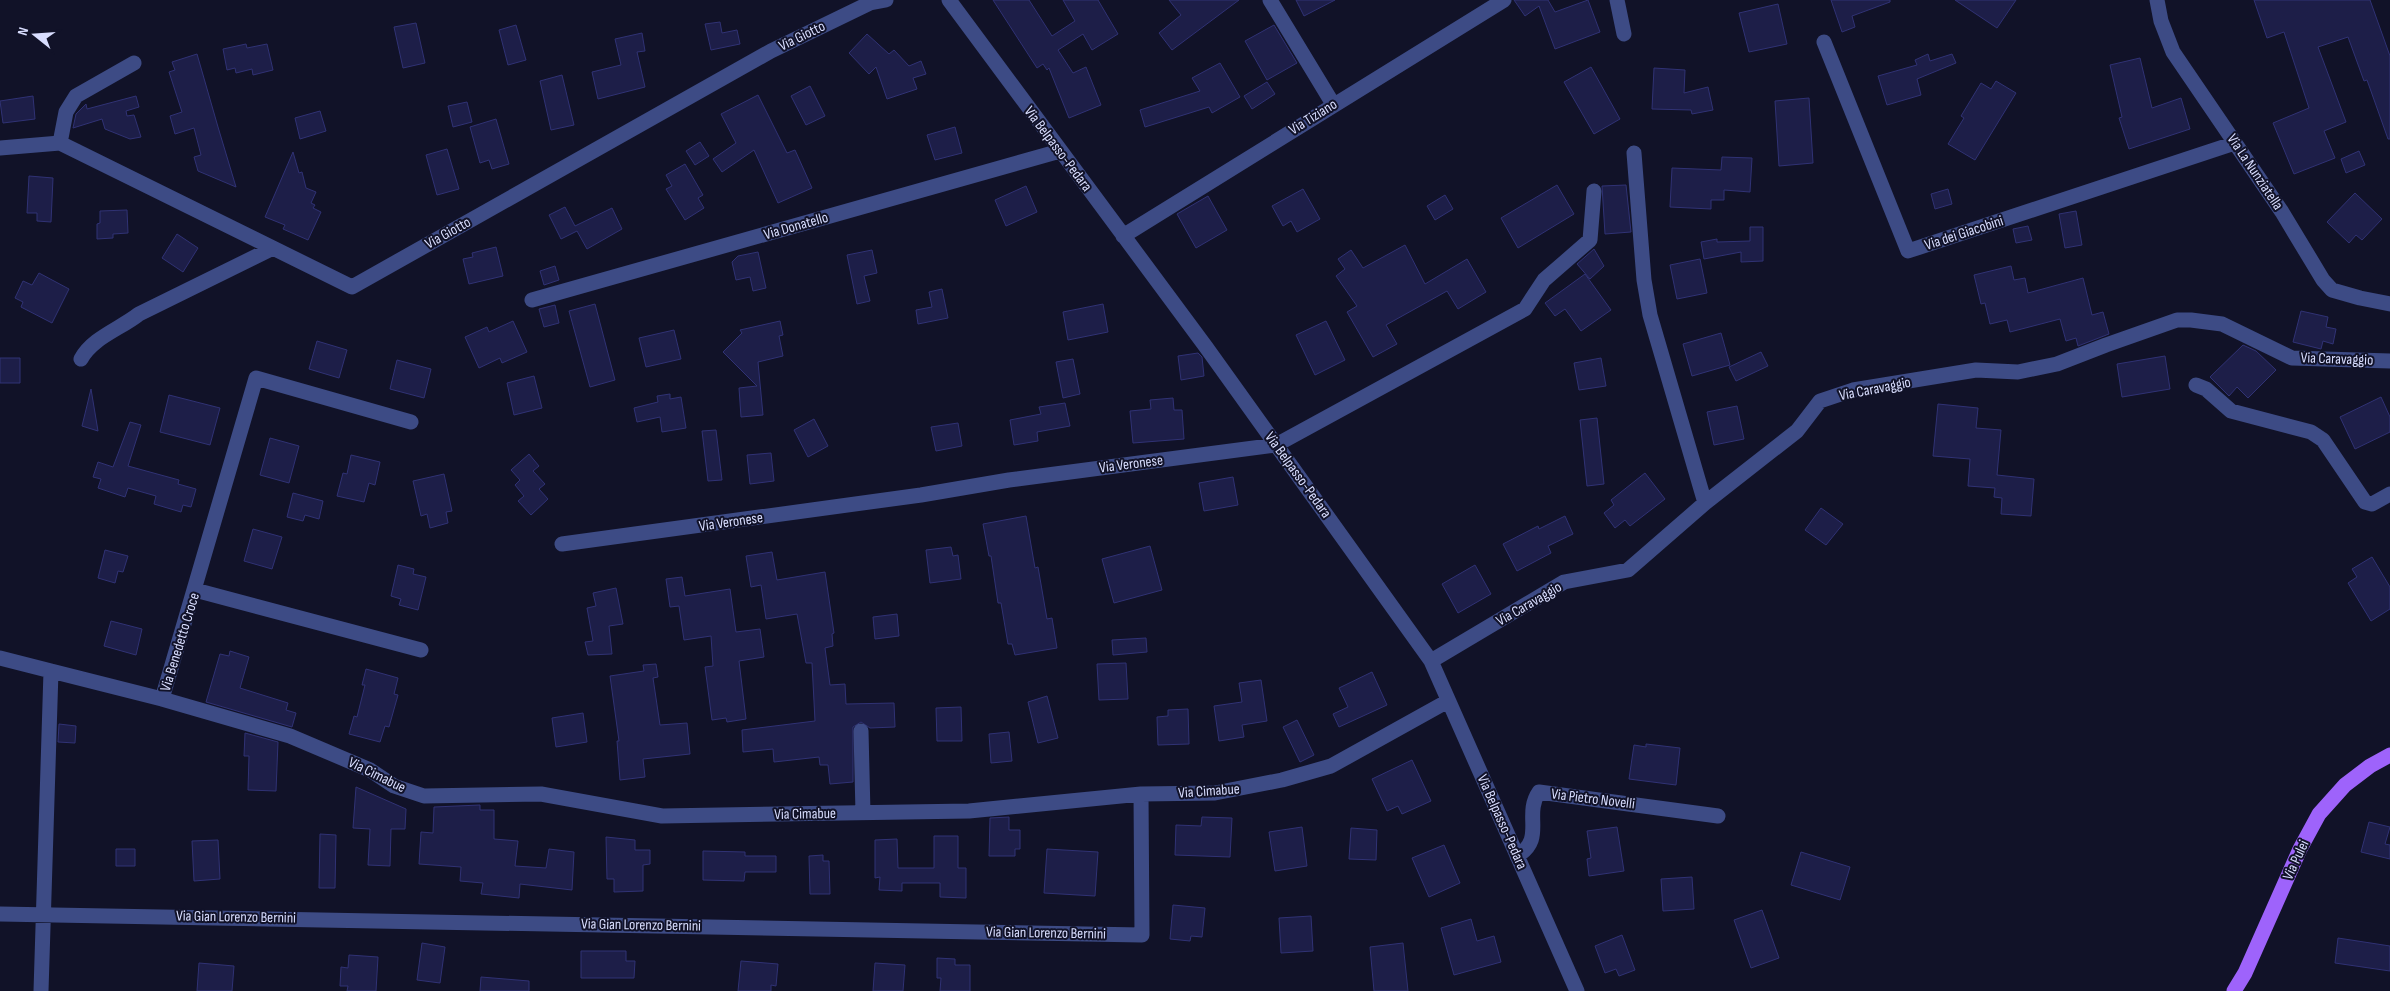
<svg xmlns="http://www.w3.org/2000/svg" width="2390" height="991" viewBox="0 0 2390 991" font-family="'Sofia Sans Condensed',sans-serif">
<style>
.building{fill:#1d1e48;stroke:#303274}
.lines{fill:none;stroke-linecap:round;stroke-linejoin:round}
.minor{stroke:#3d4b85;stroke-width:15}
.major{stroke:#9e63fb;stroke-width:15}
.labels{text-anchor:middle;dominant-baseline:central;stroke-width:4;stroke-linejoin:round;paint-order:stroke}
.street-label{font-size:15px;fill:#d8ddfe;stroke:#111228}
</style>
<rect width="100%" height="100%" fill="#111228"/>
<path class="building" d="M993,0H1029L1052,36L1075,21L1063,0H1098L1118,34L1092,50L1083,34L1058,50L1073,73L1086,67L1101,105L1069,118L1049,68L1047,70L1043,64L1037,68Z
M1169,0H1239L1172,50L1159,33L1181,15Z
M1296,0H1335L1304,16Z
M1514,0H1548L1555,12L1588,0L1600,32L1555,49L1539,6L1525,16Z
M1831,0H1890V2L1852,16L1855,27L1842,32Z
M1955,0H2016L1997,28Z
M2254,0H2370L2390,56V139H2388L2367,80L2364,81L2348,37L2318,47L2346,122L2324,131L2335,158L2294,174L2273,123L2309,108L2284,32L2267,38Z
M1778,4L1787,44L1749,52L1739,13Z
M720,22L722,33L737,30L740,44L711,50L705,24Z
M416,23L425,63L403,68L394,27Z
M516,25L526,60L508,65L499,30Z
M1274,25L1297,63L1267,80L1245,41Z
M642,33L645,51L637,52L645,87L598,99L592,72L621,65L615,39Z
M867,34L889,54L894,50L909,66L921,61L926,74L913,78L917,89L887,99L876,67L869,74L849,53Z
M246,44L247,48L267,44L273,70L253,75L252,69L236,73L235,68L227,70L223,49Z
M197,54L218,127L236,187L198,171L194,157L201,155L194,128L175,134L170,116L182,112L169,72L175,70L172,62Z
M1928,54L1930,61L1952,54L1956,63L1917,79L1921,95L1887,105L1878,76L1917,65L1915,60Z
M2140,58L2152,108L2181,98L2190,129L2129,149L2119,118L2122,117L2110,65Z
M1220,63L1240,97L1212,113L1209,107L1145,127L1140,110L1200,91L1192,78Z
M1591,67L1620,119L1594,134L1564,82Z
M1654,68L1685,70L1684,93L1708,87L1713,110L1692,114L1691,110L1652,109Z
M562,75L574,125L551,130L540,81Z
M1996,81L2016,93L1975,160L1948,144L1964,118L1961,116L1981,83L1991,89Z
M1267,82L1275,94L1252,109L1244,96Z
M810,86L825,116L806,125L791,96Z
M758,95L787,153L795,150L812,188L778,203L754,150L722,172L713,159L736,143L721,114Z
M33,96L35,119L3,123L0,101Z
M136,96L139,107L126,111L127,116L134,115L141,137L130,139L105,129L102,119L73,128L76,114L86,104L87,109Z
M1809,98L1813,163L1779,166L1775,101Z
M467,102L472,122L453,127L448,106Z
M320,111L326,131L300,139L295,118Z
M496,119L509,164L492,169L489,160L480,163L470,127Z
M955,127L962,153L935,160L927,135Z
M700,142L709,156L695,165L686,151Z
M447,149L459,189L437,195L426,155Z
M2359,151L2365,165L2346,173L2341,159Z
M293,152L299,173L302,172L306,188L316,192L311,203L315,205L313,208L321,212L308,240L283,229L285,225L265,217Z
M1722,157L1752,158L1750,192L1724,190V200H1711V209L1670,207L1672,168L1721,170Z
M685,164L703,195L698,198L704,208L685,220L666,189L672,186L666,175Z
M29,176L53,178L51,222L37,221V213H27Z
M1557,185L1574,214L1518,248L1501,218Z
M1626,185L1631,232L1605,234L1602,186Z
M1026,186L1037,212L1006,226L995,200Z
M1303,189L1320,219L1297,232L1291,221L1283,226L1272,206Z
M1948,189L1952,204L1935,209L1931,194Z
M2355,193L2382,219L2362,240L2356,235L2349,243L2327,222Z
M1445,195L1453,209L1435,220L1427,206Z
M1208,196L1227,230L1196,248L1177,214Z
M565,207L575,226L612,208L622,229L587,249L577,231L561,239L549,215Z
M127,210L128,233L113,234V238L97,239V224L100,223V211Z
M2076,211L2082,245L2065,248L2059,214Z
M2028,226L2032,240L2016,243L2013,229Z
M1750,227H1763V261L1741,262V252L1704,259L1701,242L1717,239V242L1750,241Z
M177,234L198,248L183,272L162,258Z
M1405,245L1425,284L1467,259L1486,292L1458,309L1447,291L1386,325L1397,344L1373,357L1347,312L1357,306L1336,276L1345,269L1338,259L1351,250L1363,268Z
M496,247L503,276L469,284L463,259L473,257L472,253Z
M1594,249L1604,266L1590,279L1577,264Z
M872,250L877,273L864,276L870,301L857,304L847,255Z
M758,252L766,288L753,291L750,277L736,280L732,262L738,256Z
M1700,259L1707,293L1677,299L1670,265Z
M555,266L559,280L544,285L540,271Z
M2011,266L2014,280L2025,278L2028,293L2083,278L2092,315L2103,312L2109,334L2078,346L2076,338L2066,341L2060,319L2010,332L2007,320L1990,324L1985,303L1981,304L1974,275Z
M39,273L69,289L52,323L21,307L23,302L15,298L23,281L32,285Z
M1585,274L1611,310L1581,331L1565,309L1555,316L1545,303Z
M942,289L948,318L918,324L916,310L932,307L929,292Z
M595,304L615,380L590,387L569,311Z
M1103,304L1108,332L1068,340L1063,312Z
M555,305L559,323L544,327L539,309Z
M2301,311L2328,317L2326,327L2336,329L2333,344L2323,341L2321,349L2293,342Z
M513,321L527,352L502,363L500,358L479,368L465,337L487,327L489,332Z
M780,321L783,335L779,336L783,356L758,362L763,415L741,417L739,388L757,386L723,352L742,333L740,330Z
M1326,321L1345,360L1315,375L1296,335Z
M674,330L681,359L646,367L639,338Z
M1721,333L1730,365L1692,376L1683,344Z
M317,341L347,350L339,378L309,369Z
M2243,345L2256,351L2276,370L2248,398L2237,387L2229,396L2210,377Z
M1761,352L1768,366L1736,381L1729,367Z
M1198,353L1202,357L1204,376L1181,380L1178,356Z
M2165,356L2170,389L2122,397L2117,364Z
M0,358H20V383H0Z
M1601,358L1606,386L1579,390L1574,363Z
M1073,359L1080,394L1063,398L1056,362Z
M397,360L431,369L424,398L390,389Z
M534,376L542,408L514,415L507,383Z
M91,389L98,431L82,426Z
M670,394V399L681,397L686,428L662,432L660,417L637,422L634,408L658,402L657,396Z
M169,395L220,408L210,445L160,432Z
M2381,397L2390,417V432L2355,449L2340,417Z
M1173,398L1174,410H1182L1184,439L1133,443L1130,411L1151,409L1150,400Z
M1065,403L1070,426L1037,432L1038,441L1014,445L1010,420L1041,414L1039,407Z
M1938,404L1978,408L1976,428L2001,430L1997,475L2034,479L2031,516L2001,514L2002,498L1994,497L1995,488L1968,486L1970,459L1933,456Z
M1737,406L1744,439L1714,445L1707,412Z
M1597,418L1604,484L1587,486L1580,420Z
M814,419L828,446L808,457L794,430Z
M130,422L141,425L128,466L179,480L178,484L196,489L191,507L183,505L181,512L154,504L156,496L128,488L125,497L98,488L101,479L93,477L98,462L113,467Z
M958,423L962,446L936,451L931,427Z
M716,430L722,480L708,481L702,431Z
M270,438L299,446L289,483L260,475Z
M771,453L774,481L750,484L747,455Z
M529,454L539,466L533,471L545,484L539,489L548,499L531,515L518,501L524,496L515,485L520,480L511,470Z
M351,455L380,462L375,485L369,483L364,502L337,496L343,473L347,474Z
M1645,473L1665,499L1630,526L1625,520L1615,528L1604,513L1614,505L1611,500Z
M444,474L452,511L446,512L448,523L430,528L427,514L421,516L413,481Z
M1233,477L1238,505L1204,511L1199,483Z
M293,493L323,501L319,519L305,515L303,521L287,517Z
M1821,508L1843,524L1826,545L1805,530Z
M1026,516L1035,568L1038,567L1047,619L1052,618L1057,648L1015,655L1012,644H1008L1001,603H998L991,556H989L983,524Z
M1565,516L1573,534L1548,546L1551,553L1517,571L1503,544L1538,526L1539,529Z
M253,529L282,537L272,569L244,561Z
M1150,546L1162,590L1114,603L1102,559Z
M951,547L953,556L958,555L961,579L930,583L926,550Z
M105,550L128,556L123,572L118,571L115,583L98,578Z
M772,552L777,580L825,572L834,633L832,634L833,646L825,648L830,685L845,684L846,704L894,703L895,727L870,728L861,722L853,727V782L830,784L828,765H820L819,757L774,762L773,749L743,752L742,730L815,721L812,663H806L797,614L766,619L761,585L751,587L746,556Z
M2372,557L2390,587V609L2371,621L2348,583L2357,577L2352,569Z
M398,565L414,569L413,574L426,577L418,610L399,605L401,599L391,596Z
M1475,565L1491,594L1458,613L1442,584Z
M682,577L685,596L730,589L736,632L760,629L764,657L739,661L746,719L727,722L726,718L712,720L705,667L713,666L711,636L684,640L679,606L670,607L666,579Z
M616,588L623,624L609,626L612,654L588,655L585,642L593,641L587,608L596,606L593,593Z
M897,614L899,636L875,639L873,617Z
M111,621L142,629L136,655L104,646Z
M1146,638L1147,652L1113,655L1112,640Z
M230,651L249,657L240,688L288,703L286,710L296,713L292,727L206,702L220,654L229,656Z
M1126,663L1128,699L1099,700L1097,664Z
M656,664L658,677L653,678L660,725L687,723L690,754L643,759L645,777L620,780L617,741H619L610,676L644,671L643,665Z
M366,669L398,678L394,694L398,695L389,727L385,726L380,742L349,734L354,716L357,717L365,685H362Z
M1372,672L1387,705L1339,727L1333,714L1348,707L1339,688Z
M1261,680L1267,721L1242,725L1244,737L1219,741L1214,706L1242,702L1239,683Z
M1047,696L1058,738L1038,743L1028,702Z
M961,707L962,741H937L936,708Z
M1188,709L1189,744L1158,745L1157,717L1168,716V710Z
M583,713L587,742L556,747L552,718Z
M1297,720L1314,755L1300,762L1283,727Z
M59,724L76,726L75,743L58,742Z
M1009,732L1012,761L991,763L989,734Z
M245,733L278,742L276,791L248,790L249,756H244Z
M1646,744L1680,748L1676,785L1629,779L1634,745L1646,747Z
M1412,760L1431,801L1402,814L1398,806L1387,811L1372,779Z
M356,787L406,809L405,829H391L390,866L368,865L370,829L353,828Z
M480,805V810H494V839L518,841L515,866L546,868L549,849L574,852L572,890L520,884L519,898L481,894L483,883L460,881L461,867L419,864L421,832L433,833L434,807Z
M1009,817V830H1020V849H1015V856H989L990,818Z
M1202,817L1232,818L1230,857L1175,855L1176,825L1201,826Z
M2369,822L2390,827L2385,844L2390,845V859L2361,852Z
M1302,827L1307,866L1275,871L1269,832Z
M1617,827L1624,871L1589,876L1587,859L1591,858L1587,831Z
M1351,828L1377,830L1376,860L1349,859Z
M320,834L336,835L335,888H319Z
M934,836H958V868H966V898L940,897V883H902V891L879,890L880,877L875,878V840L897,839L898,868H934Z
M606,837L635,840V850H650V864L643,865V891L614,892V879H607Z
M218,840L220,879L194,881L192,841Z
M1444,845L1460,883L1429,897L1412,858Z
M116,849H135V866H116Z
M1047,849L1098,852L1095,896L1044,893Z
M703,851L745,852V856H776V872H745L744,881L703,880Z
M1801,852L1850,867L1840,900L1791,885Z
M823,855V861H829L830,894H810L809,856Z
M1692,877L1694,909L1663,911L1661,879Z
M1173,905L1205,908L1202,937L1191,936L1190,941L1170,939Z
M1762,910L1779,958L1751,968L1734,920Z
M1311,916L1313,951L1281,953L1279,918Z
M1471,919L1477,941L1494,936L1501,962L1454,975L1441,928Z
M1622,935L1635,970L1619,976L1616,969L1605,973L1595,946Z
M2338,938L2390,946V971L2335,963Z
M422,943L445,947L440,983L417,980Z
M1403,943L1408,991H1374L1370,947Z
M581,951H626V961H635L634,978H581Z
M349,955L378,957L376,991H347L348,986H340L341,967L348,968Z
M937,958L955,959V965H970V991H940L941,978H937Z
M741,961L778,964L776,986L771,985V991H738Z
M199,963L234,966L232,991H197Z
M875,963L905,965L903,991H873Z
M481,977L529,981V991H480Z"/>
<g class="lines">
<path class="minor" d="M949,0L1206,347L1431,661L1577,991
M1270,0L1333,104
M1617,0L1624,34
M2157,0L2161,21L2173,52L2282,212L2323,280L2332,290L2360,298L2390,304
M1824,42L1908,251L2235,143
M60,143L66,112L76,96L134,63
M0,148L60,143L352,287L771,51L870,3L886,0
M1634,153L1644,280L1650,315L1705,503
M1123,236L1504,0
M532,300L1060,151
M81,359C92,338 120,329 139,314L273,248
M2196,385L2206,389L2231,411L2311,432L2323,440L2365,502L2372,504L2390,494
M562,544L921,495L1009,480L1276,445L1525,309L1544,280L1590,240L1594,191
M195,590L421,650
M0,658L51,671
M1431,661L1564,582L1628,570L1705,503L1797,431L1820,401L1853,390L1976,370L2018,372L2057,364L2106,345L2177,320H2191L2222,324L2292,358L2390,361
M162,699L290,736L370,770L394,786L424,796L541,794L662,816L969,811L1141,794L1215,793L1282,780L1331,766L1448,701
M861,731L863,813
M1517,856C1546,839 1523,815 1539,792L1718,816
M0,914L1142,935L1141,794
M41,991L51,671L162,699L256,378L411,422"/>
<path class="major" d="M2234,991L2245,973L2300,849L2319,814L2345,785L2370,766L2390,755"/>
</g>
<g class="labels">
<g class="street-label">
<text transform="translate(802 36) rotate(-26)">Via Giotto</text>
<text transform="translate(1313 117) rotate(-32)">Via Tiziano</text>
<text transform="translate(1058 149) rotate(53)">Via Belpasso-Pedara</text>
<text transform="translate(2255 172) rotate(56)">Via La Nunziatella</text>
<text transform="translate(796 226) rotate(-16)">Via Donatello</text>
<text transform="translate(448 233) rotate(-29)">Via Giotto</text>
<text transform="translate(1964 233) rotate(-18)">Via dei Giacobini</text>
<text transform="translate(2337 359) rotate(2)">Via Caravaggio</text>
<text transform="translate(1875 389) rotate(-11)">Via Caravaggio</text>
<text transform="translate(1131 464) rotate(-7)">Via Veronese</text>
<text transform="translate(1298 475) rotate(54)">Via Belpasso-Pedara</text>
<text transform="translate(731 522) rotate(-8)">Via Veronese</text>
<text transform="translate(1529 604) rotate(-30)">Via Caravaggio</text>
<text transform="translate(180 642) rotate(-73)">Via Benedetto Croce</text>
<text transform="translate(377 775) rotate(26)">Via Cimabue</text>
<text transform="translate(1209 791) rotate(-4)">Via Cimabue</text>
<text transform="translate(1593 799) rotate(7)">Via Pietro Novelli</text>
<text transform="translate(805 814) rotate(-1)">Via Cimabue</text>
<text transform="translate(1502 822) rotate(66)">Via Belpasso-Pedara</text>
<text transform="translate(2296 860) rotate(-65)">Via Pulei</text>
<text transform="translate(236 917) rotate(1)">Via Gian Lorenzo Bernini</text>
<text transform="translate(641 925) rotate(1)">Via Gian Lorenzo Bernini</text>
<text transform="translate(1046 933) rotate(1)">Via Gian Lorenzo Bernini</text>
</g>
</g>
<g transform="translate(35 35) rotate(287)" stroke="#111228" stroke-width="4" paint-order="stroke">
<path d="M0-4L9 19L0 12L-9 19Z" fill="#d8ddfe"/>
<text y="-8" font-size="14" font-weight="bold" text-anchor="middle" fill="#d8ddfe">N</text>
</g>
</svg>
